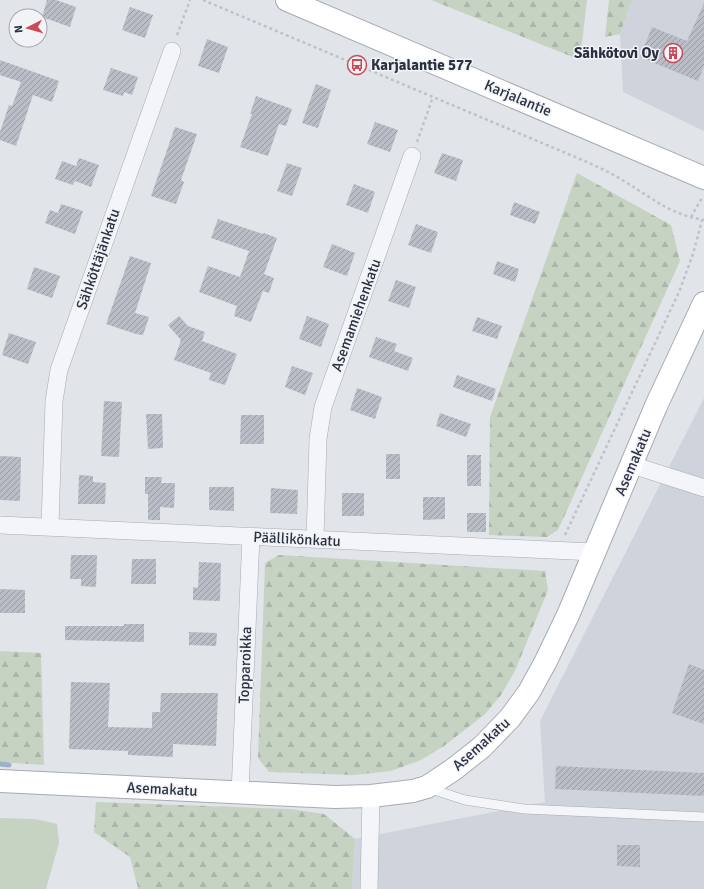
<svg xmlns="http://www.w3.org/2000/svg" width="704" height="889" viewBox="0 0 704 889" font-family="Signika,sans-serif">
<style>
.built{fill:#cfd3db}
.green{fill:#c6d3c3}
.forest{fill:url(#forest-firs)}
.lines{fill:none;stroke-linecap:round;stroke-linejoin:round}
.stream{stroke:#9eb0c8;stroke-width:5}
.building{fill:url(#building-hatch)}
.lane-casing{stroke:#a6abb3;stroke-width:10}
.street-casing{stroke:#a6abb3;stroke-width:18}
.secondary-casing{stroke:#a6abb3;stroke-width:24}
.path{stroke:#bfc2c8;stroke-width:2.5;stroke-dasharray:3 3;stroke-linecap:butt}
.lane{stroke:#f4f5f8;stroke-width:9}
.street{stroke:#f4f5f8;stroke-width:17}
.secondary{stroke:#fff;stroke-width:22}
.labels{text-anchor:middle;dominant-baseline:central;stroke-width:3;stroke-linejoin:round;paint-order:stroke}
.poi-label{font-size:15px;font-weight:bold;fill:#2a3141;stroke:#f1f3f7;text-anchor:end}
.street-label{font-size:15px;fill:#2a3141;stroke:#f1f3f7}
</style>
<defs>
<pattern id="forest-firs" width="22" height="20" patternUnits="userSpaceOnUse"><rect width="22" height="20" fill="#c6d3c3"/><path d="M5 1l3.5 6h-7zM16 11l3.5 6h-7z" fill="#aab6a9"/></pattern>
<pattern id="building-hatch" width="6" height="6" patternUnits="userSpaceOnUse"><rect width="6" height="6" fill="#b9bdc6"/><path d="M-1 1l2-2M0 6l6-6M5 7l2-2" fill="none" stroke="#979aa2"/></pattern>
</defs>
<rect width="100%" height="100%" fill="#e1e4e9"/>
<path class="built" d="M632,0H704V131L623,92L620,34Z
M704,398V889H352L355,839L545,802L540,721Z"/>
<path class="green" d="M0,818L35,819L57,824L59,843L46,889H0Z"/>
<path class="forest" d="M431,0H587L580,60Z
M609,0H632L620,34L605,37Z
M577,173L671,225L680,261L558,530L547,537L489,535L490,417Z
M279,555L545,571L548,590L515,671L501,695L485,714L444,746L421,760L391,771L354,775L269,772L258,758L265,563Z
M0,651L41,653L44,765L0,762Z
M96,802L290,809L324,814L355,839L352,889H137L138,888L130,857L94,832Z"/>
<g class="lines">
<path class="stream" d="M0,764L9,765"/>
</g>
<path class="building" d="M47,0H56L76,7L70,27L42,17Z
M704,3V66L698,81L640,57L652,27L687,41Z
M130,7L153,15L145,38L122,30Z
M207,39L228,47L219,73L198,66Z
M0,60L59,81L52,102L33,95L16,146L0,140V132L9,105L12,106L21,82L0,75Z
M111,68L138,77L132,95L124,92L123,96L103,90Z
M316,84L331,90L318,128L302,123Z
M256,96L292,109L286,126L279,124L268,156L240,147L252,114H250Z
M375,122L398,130L390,152L367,144Z
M175,127L197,134L181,180L184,182L176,204L151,196Z
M442,153L463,160L456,181L434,173Z
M79,158L99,165L91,187L75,181L73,185L55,179L62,161L76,166Z
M287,163L302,168L292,196L277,191Z
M354,184L375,192L368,213L346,205Z
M514,202L540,212L535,224L510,215Z
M61,204L83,211L75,234L45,223L50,210L58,213Z
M218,219L263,234L264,233L277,238L264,274L274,278L269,293L263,291L251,322L234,316L237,306L199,292L208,266L240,277L249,251L211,238Z
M416,224L438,232L431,253L408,245Z
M332,244L355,253L347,276L323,267Z
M130,256L151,263L135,313L149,317L143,335L136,334L106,324Z
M497,261L519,269L515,282L493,274Z
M34,267L60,276L52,298L27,289Z
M396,280L416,287L409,308L388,301Z
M179,316L188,326L205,332L202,341L237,354L225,385L209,380L211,373L174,360L181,340L168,325Z
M307,316L329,324L321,347L299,339Z
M477,317L502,326L497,339L472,331Z
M9,333L36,342L28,364L2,355Z
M376,337L397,344L394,351L413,358L408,371L369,357Z
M292,366L313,373L305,395L285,387Z
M457,375L496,389L492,401L453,387Z
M357,388L382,397L375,419L350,410Z
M104,401L122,402L119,457L101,456Z
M440,413L471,424L466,437L436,426Z
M146,414H162L163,448L148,449Z
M241,415H264V444H240Z
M386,454H400V479H386Z
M467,455H481V486H467Z
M0,456L21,457L20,501L0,500Z
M79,475L93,476V482L106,483L105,504H78Z
M145,477H162L161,483H175L174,508L160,507V520H148V494H145Z
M209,487H234V511L209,510Z
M271,488L298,490L297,514L270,513Z
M342,493H364V516H342Z
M423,497H445V519L423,520Z
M467,513H486V532H467Z
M71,555H97L96,587L81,586V579H70Z
M132,559H156V584H131Z
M199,562L221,563L220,601L193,600V587L198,588Z
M0,589L25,590V613H0Z
M124,624H144V642L65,640V626H124Z
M189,632L217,633L216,646L189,645Z
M689,664L704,670V724L672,713Z
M71,682L110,683L108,727L152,728V712H160L161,693H218L216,746L173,744V757L128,755V751L69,749Z
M556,766L704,773V796L555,789Z
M617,845H640V867L617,866Z"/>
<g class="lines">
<defs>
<path id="lane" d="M428,788L465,800L524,809L704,817"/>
<path id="street" d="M632,465L704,488
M0,525L594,552
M50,526L54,401L59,370L172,51
M315,539L318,439L323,407L412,156
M240,793L251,536
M369,889L371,796"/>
<path id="secondary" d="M287,0L704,178
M0,781L335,797L371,796L413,791L427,787L454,769L482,747L510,718L529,692L546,661L568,615L656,406L704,303"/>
</defs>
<use href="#lane" class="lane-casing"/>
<use href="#street" class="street-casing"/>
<use href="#secondary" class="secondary-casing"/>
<path class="path" d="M203,0L580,159C596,166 612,173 627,183C655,200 670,214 704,220
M177,35L190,0
M417,142L433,97
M691,217L703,196
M565,535L679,292L693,254L702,220"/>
<use href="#lane" class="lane"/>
<use href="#street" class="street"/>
<use href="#secondary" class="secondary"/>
</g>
<defs>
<symbol id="building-ring" viewBox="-11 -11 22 22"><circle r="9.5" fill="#f1f3f7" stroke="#c94b58" stroke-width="1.5"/><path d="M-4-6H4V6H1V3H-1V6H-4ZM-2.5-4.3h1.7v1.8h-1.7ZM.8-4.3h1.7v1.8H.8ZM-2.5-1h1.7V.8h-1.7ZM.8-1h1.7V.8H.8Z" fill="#c94b58"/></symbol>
<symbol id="bus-ring" viewBox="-11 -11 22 22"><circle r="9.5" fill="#f1f3f7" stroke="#c94b58" stroke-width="1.5"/><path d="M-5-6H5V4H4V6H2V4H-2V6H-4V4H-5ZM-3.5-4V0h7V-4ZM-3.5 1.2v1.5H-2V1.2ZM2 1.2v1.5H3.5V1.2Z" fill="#c94b58"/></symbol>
</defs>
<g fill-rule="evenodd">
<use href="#building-ring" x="662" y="42" width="22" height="22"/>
<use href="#bus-ring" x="346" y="54" width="22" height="22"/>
</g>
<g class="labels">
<g class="poi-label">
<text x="659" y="53">Sähkötovi Oy</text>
<text x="371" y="65" text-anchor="start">Karjalantie 577</text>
</g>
<g class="street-label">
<text transform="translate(518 98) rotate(23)">Karjalantie</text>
<text transform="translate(98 259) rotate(-71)">Sähköttäjänkatu</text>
<text transform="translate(356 315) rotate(-70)">Asemamiehenkatu</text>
<text transform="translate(633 462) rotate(-67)">Asemakatu</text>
<text transform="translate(297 539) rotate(3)">Päällikönkatu</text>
<text transform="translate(245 665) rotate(-88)">Topparoikka</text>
<text transform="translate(481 744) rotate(-42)">Asemakatu</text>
<text transform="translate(162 789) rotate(3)">Asemakatu</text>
</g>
</g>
<g transform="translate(28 28) rotate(264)"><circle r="19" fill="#f1f3f7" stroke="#a1a5ae"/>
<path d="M0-3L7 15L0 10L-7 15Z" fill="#c94b58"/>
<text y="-6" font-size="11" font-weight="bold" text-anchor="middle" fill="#2a3141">N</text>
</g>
</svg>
